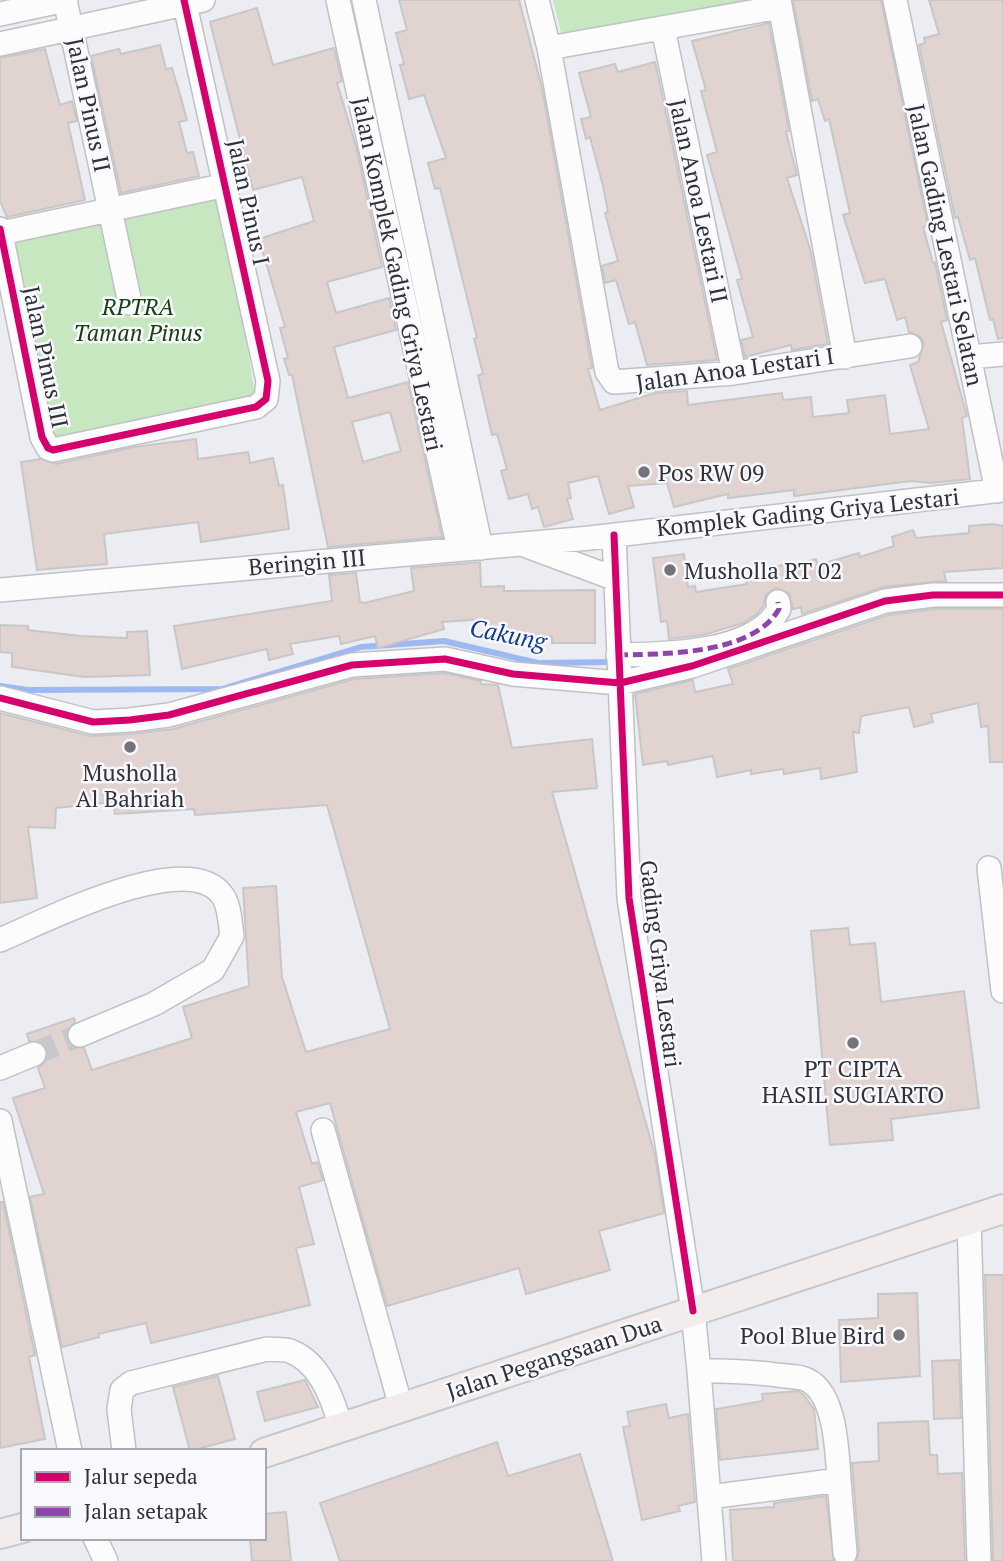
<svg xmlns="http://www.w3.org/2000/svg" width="1003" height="1561" viewBox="0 0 1003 1561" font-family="'PT Serif',serif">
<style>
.green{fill:#c6e7bf}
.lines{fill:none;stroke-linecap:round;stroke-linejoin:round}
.stream{stroke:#9db9f1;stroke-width:6}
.building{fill:#e1d3cf;stroke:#c8c7c8;stroke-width:2;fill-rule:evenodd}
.minor-tunnel{stroke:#c7c8cd;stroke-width:23;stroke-dasharray:23 11;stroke-linecap:butt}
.minor-casing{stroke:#c0c1c5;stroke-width:26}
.major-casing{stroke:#c7c8ca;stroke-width:32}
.minor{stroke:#fcfcfd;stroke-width:23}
.major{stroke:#f3eced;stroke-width:28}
.quiet{stroke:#8e44ad;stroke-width:5;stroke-dasharray:10 5;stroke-linecap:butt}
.cycleway-casing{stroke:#f8f9ff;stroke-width:11}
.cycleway{stroke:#d6006c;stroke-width:7}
.poi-dot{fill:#747478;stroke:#f8f9ff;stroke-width:2.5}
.labels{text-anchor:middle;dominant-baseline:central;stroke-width:5;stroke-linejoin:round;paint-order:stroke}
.street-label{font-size:23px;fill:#333337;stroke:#f8f9ff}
.park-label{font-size:23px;font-style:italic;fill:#1a410c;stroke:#f8f9ff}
.poi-label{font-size:23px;fill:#333337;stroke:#f8f9ff;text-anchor:start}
.water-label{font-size:24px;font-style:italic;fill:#143b94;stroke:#f8f9ff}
</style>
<rect width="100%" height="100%" fill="#ecedf2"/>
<path class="green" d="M553,0H770L563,40Z
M222,194L256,401L49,440L9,243Z"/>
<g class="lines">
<path class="stream" d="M0,686L28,690L222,689L361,647L444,641L538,663L615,662"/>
</g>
<path class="building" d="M399,0H519L542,88L592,368L588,369L600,410L655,393L687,391L688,405L782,393L783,400L811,397L813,417L849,413L847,400L885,395L890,434L929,429L910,365L918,362L924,343L920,337L909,332L905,317L897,320L885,279L865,283L843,215L850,213L829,119L825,121L818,99L812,101L793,0H881L928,226L923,227L933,263L935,262L947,320L941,322L967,416L962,418L970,479L931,483L911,481L794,496V490L728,498V494L674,507L667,483L628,486L634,507L609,514L598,476L568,483L571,498L567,499L573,519L544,527L538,507L532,509L528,494L509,499L501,471L507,469L497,434L492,435L478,375L483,374L474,339L477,338L440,188L435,189L428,163L446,158L424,95L409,99L400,65L404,64L396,33L407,30Z
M929,0H1003V338L998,339L993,319L990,320L975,258L970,260L958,217L955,218L919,45L925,43L924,38L939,34Z
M257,8L273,65L334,48L342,81L337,83L356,146L382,267L327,282L336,313L389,298L396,330L334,347L348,398L408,382L442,537L328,547L292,375H289L284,359L288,358L280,328L285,327L259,239L314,221L302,177L253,190L210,22ZM390,412L401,451L363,462L352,422Z
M769,23L789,131L786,132L797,175L787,178L811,252L828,344L792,350L791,345L745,357L741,340L753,337L737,280L742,279L707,155L717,152L701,91L706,90L692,41Z
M160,45L166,69L172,68L181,98L187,120L179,122L187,153L193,152L199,176L121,193L91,56L119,49L121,54Z
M45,49L60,105L72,101L77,121L68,123L85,200L7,217L0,201V58Z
M655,62L659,80L717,360L647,365L635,322L629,324L616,280L605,283L602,266L618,261L605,213L608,212L603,186L590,137L586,139L581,119L591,117L579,73L615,64L618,72Z
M196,439L198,459L248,452L250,463L273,458L279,486L283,485L289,529L201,542L198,522L104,534L107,564L37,570L21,462L41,459L56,464L134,447Z
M994,524L1003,526V568L944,572L946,581L883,587L802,614L801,607L793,609L789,593L775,588L765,596L764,605L757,614L743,623L703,635L669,639L667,621L661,622L653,558L684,554L688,587L695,586L696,592L747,584L746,581L771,574L769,569L792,562L793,566L816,559L818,565L859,553L860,557L894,546L892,537L913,530L916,538L969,533V526Z
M480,562L481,587L504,586V591L595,590V643H552V636L509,638V633H487L486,619L442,622L444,629L378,648L375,636L341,644L339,636L290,644L293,654L269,660L267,649L182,669L174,626L332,601L329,575L356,573L360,602L364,603L414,591L411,568Z
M934,609H1003V762H990L988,726L981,727L978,703L931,714L933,722L914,727L909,707L861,716L859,733L853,732L857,772L821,779L820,768L784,774L783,769L751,774V770L717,777L713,756L668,765L667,761L643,765L635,694L693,680L695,692L733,684L728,669L888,615Z
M0,625L28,626V630L81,636L127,638V632L147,631L150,675L84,677L12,667V653L0,652Z
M444,673L481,681V684L498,685L512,748L592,739L597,788L552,792L655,1155L664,1213L599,1231L610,1270L526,1294L519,1268L387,1306L330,1103L296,1112L312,1164L317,1162L323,1180L299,1187L314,1244L296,1248L310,1305L151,1343L146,1323L98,1334L99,1337L62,1347L30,1197L44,1194L13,1098L45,1088L38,1068L45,1062L47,1049L42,1043L29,1041L27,1034L74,1018L75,1022L66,1033L67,1040L72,1046L84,1048L92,1070L192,1038L183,1007L249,986L243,888L276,886L282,977L306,1052L390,1029L327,805L195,815L194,809L115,814L113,802L56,808L55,828L28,827L37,898L0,903V713L90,736L131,734L173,729L354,679Z
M848,928L850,945L875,943L881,1002L964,991L979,1108L891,1119L893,1140L830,1145L811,931Z
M0,1202H3L35,1355L29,1357L45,1439L0,1448Z
M985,1275H1003V1561H993Z
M917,1293L920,1376L841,1382L839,1320L878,1318V1294Z
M959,1360L961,1418L934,1419L932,1361Z
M218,1376L235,1439L190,1451L173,1387Z
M305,1380L318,1407L265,1421L257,1392Z
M798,1391L804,1395L814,1409L818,1449L720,1460L716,1409L763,1401L762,1394Z
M666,1404L669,1418L688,1414L695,1502L678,1506L680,1511L642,1520L623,1427L630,1426L627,1412Z
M928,1421L930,1455H937L938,1474L962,1473L965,1561H856L859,1552L852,1463L879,1461L878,1423Z
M497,1442L508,1476L580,1454L613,1561H340L320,1503Z
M826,1496L834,1561H733L730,1510L774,1507V1503Z
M286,1512L291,1561H252L250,1538H264V1514Z"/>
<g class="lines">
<path class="minor-tunnel" d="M34,1054L80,1035"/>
<defs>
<path id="minor" d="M65,0L130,303
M338,0L459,549
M364,0L481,548
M537,0L549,48L607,372L614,382L734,373L910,346
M779,0L845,357
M895,0L997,491
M0,14L66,0
M663,28L734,373
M0,44L203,0
M549,48L780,7
M0,229L42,437L48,448L53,450L256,407L266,399L268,381L184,0
M1,233L226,185
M970,357L1003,354
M614,535L629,898L693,1311L699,1371C723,1370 746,1372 770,1374C780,1376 792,1376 802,1378C836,1387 837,1451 839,1480L709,1497
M527,546L616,579
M0,590L590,538L1003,490
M618,655C663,654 753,655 779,609L778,602
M0,698L93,722L130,720L169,715L352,665L445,659L513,674L620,683L692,666L885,601L933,595H1003
M989,868L1003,991
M0,940C43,922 187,847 222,895C230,905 230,924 232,936L213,970L154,1004L80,1035
M0,1068L34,1054
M0,1121L70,1451
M323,1130L401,1407
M969,1220L979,1561
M699,1371L714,1561
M124,1451L119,1409L122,1390L131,1383L267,1349C274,1350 284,1349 290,1351C320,1362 334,1401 341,1429
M839,1480L845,1553
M95,1538L106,1561"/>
<path id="major" d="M264,1453L1003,1209
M0,1534L23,1528"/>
</defs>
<use href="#minor" class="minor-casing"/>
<use href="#major" class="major-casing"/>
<use href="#minor" class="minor"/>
<use href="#major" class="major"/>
<path class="quiet" d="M618,655C663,654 753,655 779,609L778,602"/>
<defs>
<path id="cycleway" d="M0,229L42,437L48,448L53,450L256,407L266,399L268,381L184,0
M614,535L629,898L693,1311
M0,698L93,722L130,720L169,715L352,665L445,659L513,674L620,683L692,666L885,601L933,595H1003"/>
</defs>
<use href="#cycleway" class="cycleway-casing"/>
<use href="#cycleway" class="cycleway"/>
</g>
<g class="poi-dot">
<circle cx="644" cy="472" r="7"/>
<circle cx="670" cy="570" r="7"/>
<circle cx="130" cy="747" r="7"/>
<circle cx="853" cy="1043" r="7"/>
<circle cx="899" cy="1335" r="7"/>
</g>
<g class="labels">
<g class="street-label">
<text transform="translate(89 105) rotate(78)">Jalan Pinus II</text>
<text transform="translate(699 201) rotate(78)">Jalan Anoa Lestari II</text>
<text transform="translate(249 202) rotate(78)">Jalan Pinus I</text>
<text transform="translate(946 245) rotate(78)">Jalan Gading Lestari Selatan</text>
<text transform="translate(398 274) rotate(78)">Jalan Komplek Gading Griya Lestari</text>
<text transform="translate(46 357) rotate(78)">Jalan Pinus III</text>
<text transform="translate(735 369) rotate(-8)">Jalan Anoa Lestari I</text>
<text transform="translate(808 512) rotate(-6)">Komplek Gading Griya Lestari</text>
<text transform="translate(307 562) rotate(-5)">Beringin III</text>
<text transform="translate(661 964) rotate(83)">Gading Griya Lestari</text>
<text transform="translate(554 1357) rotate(-18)">Jalan Pegangsaan Dua</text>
</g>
<g class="park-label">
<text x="138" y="306">RPTRA<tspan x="138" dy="26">Taman Pinus</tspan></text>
</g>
<g class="poi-label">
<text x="658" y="472">Pos RW 09</text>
<text x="684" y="570">Musholla RT 02</text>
<text x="130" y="772" text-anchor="middle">Musholla<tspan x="130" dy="26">Al Bahriah</tspan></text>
<text x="853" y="1068" text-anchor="middle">PT CIPTA<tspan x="853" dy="26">HASIL SUGIARTO</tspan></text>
<text x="885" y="1335" text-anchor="end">Pool Blue Bird</text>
</g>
<g class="water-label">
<text transform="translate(508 634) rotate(11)">Cakung</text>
</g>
</g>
<rect x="21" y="1449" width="245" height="91" fill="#f8f9ff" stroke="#a9aaaf" stroke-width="2"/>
<rect x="35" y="1472" width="35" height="10" fill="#d6006c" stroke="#a9aaaf" stroke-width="2"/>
<text x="84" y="1484" font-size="21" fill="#333337">Jalur sepeda</text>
<rect x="35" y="1507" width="35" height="10" fill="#8e44ad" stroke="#a9aaaf" stroke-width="2"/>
<text x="84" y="1519" font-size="21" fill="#333337">Jalan setapak</text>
</svg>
